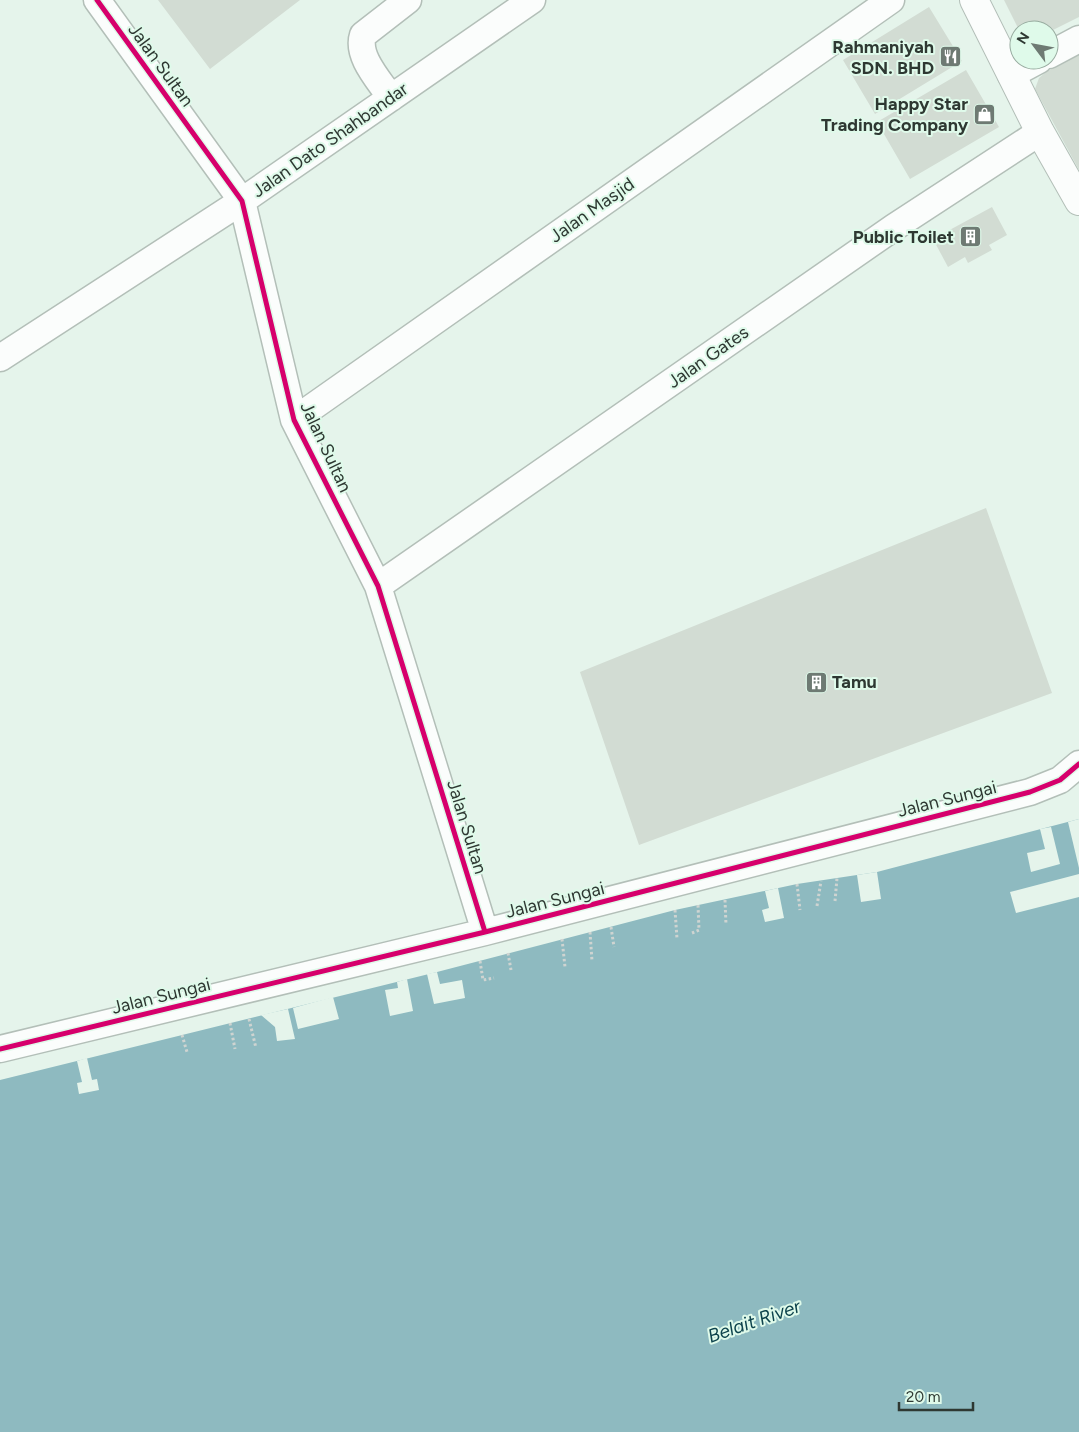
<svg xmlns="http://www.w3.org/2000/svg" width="1079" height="1432" viewBox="0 0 1079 1432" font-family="Figtree,sans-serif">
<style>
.water{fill:#8ebac0}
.pier{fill:#e5f4eb}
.building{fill:#d2dcd3}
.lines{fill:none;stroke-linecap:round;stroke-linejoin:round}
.minor-casing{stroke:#b3bfb8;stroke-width:29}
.major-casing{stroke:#b3bfb8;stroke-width:30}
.path{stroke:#cfd4d1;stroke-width:3;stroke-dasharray:2.5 2.5;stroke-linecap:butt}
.minor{stroke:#fbfdfc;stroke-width:26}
.major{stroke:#fbfdfc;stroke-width:28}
.cycleway-casing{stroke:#dffaea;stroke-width:8}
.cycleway{stroke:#d6006c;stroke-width:5}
.labels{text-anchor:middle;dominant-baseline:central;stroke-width:4;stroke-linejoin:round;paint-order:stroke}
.poi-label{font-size:18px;font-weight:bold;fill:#2e3832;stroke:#dffaea;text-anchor:end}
.street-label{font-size:18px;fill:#2e3832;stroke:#dffaea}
.water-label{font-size:19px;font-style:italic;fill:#0e444d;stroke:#dffaea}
</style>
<rect width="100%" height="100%" fill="#e5f4eb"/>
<path class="water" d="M1079,819V1432H0V1080L437,972L675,910L797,884L877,872Z"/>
<path class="pier" d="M1079,819V868L1068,822Z
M1051,827L1060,864L1031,872L1027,853L1045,849L1040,829Z
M877,872L881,899L861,902L857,875Z
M1079,874V897L1016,913L1010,892Z
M778,888L784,918L765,922L762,910L769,908L765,891Z
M437,972L440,984L462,980L465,998L434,1004L427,974Z
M407,979L413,1011L390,1016L385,990L398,988L397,982Z
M333,997L339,1019L298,1029L293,1008Z
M288,1009L295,1039L277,1041L275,1027L261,1015Z
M87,1058L92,1080L97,1079L99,1090L79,1094L77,1083L82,1082L77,1061Z"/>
<path class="building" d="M158,0H300L210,69Z
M1004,0H1079V17L1049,32V30H1019Z
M929,7L962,61L875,114L843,60Z
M1079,54V170L1035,89L1039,78L1046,72Z
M966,70L999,127L910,179L877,122Z
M992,207L1007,235L989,245L992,250L968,263L965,257L948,267L933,239Z
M986,508L1052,693L639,845L580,672Z"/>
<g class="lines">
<defs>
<path id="minor" d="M97,0L242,201L294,420L378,586L485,932
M1049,55L1079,39
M1011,75L1039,60
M391,98C379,80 356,56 363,35L408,0
M0,358L242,201L532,0
M294,420L891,0
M378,586L893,228L1040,132
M0,1049L485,932L1030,792L1060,780L1079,764"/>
<path id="major" d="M974,0L1040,132L1079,201"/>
</defs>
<use href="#minor" class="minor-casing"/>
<use href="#major" class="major-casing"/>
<path class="path" d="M797,884L800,910
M725,900L726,925
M835,901L837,878
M817,906L821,881
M675,910L677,939
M611,927L614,947
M590,932L592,961
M692,933L699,930L698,905
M562,939L565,967
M508,953L511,970
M480,961L483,980L494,978
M249,1019L256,1048
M230,1023L235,1049
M182,1035L187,1052"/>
<use href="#minor" class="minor"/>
<use href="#major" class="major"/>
<defs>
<path id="cycleway" d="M97,0L242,201L294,420L378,586L485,932
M0,1049L485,932L1030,792L1060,780L1079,764"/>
</defs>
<use href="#cycleway" class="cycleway-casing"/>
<use href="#cycleway" class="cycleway"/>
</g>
<defs>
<symbol id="restaurant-square" viewBox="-11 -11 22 22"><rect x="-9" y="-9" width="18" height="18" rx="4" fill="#6e7a73" stroke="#dffaea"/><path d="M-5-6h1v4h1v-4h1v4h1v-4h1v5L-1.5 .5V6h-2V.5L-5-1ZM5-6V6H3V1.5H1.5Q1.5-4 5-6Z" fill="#fff"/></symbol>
<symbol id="shop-square" viewBox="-11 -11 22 22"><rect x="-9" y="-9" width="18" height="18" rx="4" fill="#6e7a73" stroke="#dffaea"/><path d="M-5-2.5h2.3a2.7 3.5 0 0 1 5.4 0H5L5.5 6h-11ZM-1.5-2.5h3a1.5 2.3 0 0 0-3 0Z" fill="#fff"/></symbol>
<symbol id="building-square" viewBox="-11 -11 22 22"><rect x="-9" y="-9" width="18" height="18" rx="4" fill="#6e7a73" stroke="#dffaea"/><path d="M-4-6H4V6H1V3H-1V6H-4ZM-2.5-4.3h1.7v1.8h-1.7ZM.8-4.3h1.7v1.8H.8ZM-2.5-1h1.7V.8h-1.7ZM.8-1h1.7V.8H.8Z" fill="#fff"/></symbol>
</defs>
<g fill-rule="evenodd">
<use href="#restaurant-square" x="938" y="44" width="25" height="25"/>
<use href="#shop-square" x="972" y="102" width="25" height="25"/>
<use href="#building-square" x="958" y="224" width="25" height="25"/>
<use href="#building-square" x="804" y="670" width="25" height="25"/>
</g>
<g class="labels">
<g class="poi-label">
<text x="934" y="47">Rahmaniyah<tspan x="934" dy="21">SDN. BHD</tspan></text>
<text x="968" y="104">Happy Star<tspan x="968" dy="21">Trading Company</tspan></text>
<text x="954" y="237">Public Toilet</text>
<text x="832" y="682" text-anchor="start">Tamu</text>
</g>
<g class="street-label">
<text transform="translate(161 65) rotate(54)">Jalan Sultan</text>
<text transform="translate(330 140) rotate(-35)">Jalan Dato Shahbandar</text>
<text transform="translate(592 210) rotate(-35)">Jalan Masjid</text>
<text transform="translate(708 357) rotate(-35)">Jalan Gates</text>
<text transform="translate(326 447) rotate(65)">Jalan Sultan</text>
<text transform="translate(947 799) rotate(-14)">Jalan Sungai</text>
<text transform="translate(467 827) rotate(73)">Jalan Sultan</text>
<text transform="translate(555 900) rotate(-14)">Jalan Sungai</text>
<text transform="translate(161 996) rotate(-14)">Jalan Sungai</text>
</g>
<g class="water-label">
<text transform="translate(754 1321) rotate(-19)">Belait River</text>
</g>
</g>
<g transform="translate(1034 45) rotate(302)"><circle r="24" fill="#dffaea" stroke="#98aca0"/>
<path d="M0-4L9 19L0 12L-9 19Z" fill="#6e7a73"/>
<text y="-8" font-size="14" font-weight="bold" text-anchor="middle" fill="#2e3832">N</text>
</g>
<path d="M899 1402v8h74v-8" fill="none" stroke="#2e3832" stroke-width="2.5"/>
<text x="906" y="1402" font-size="15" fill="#2e3832" stroke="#dffaea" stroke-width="4" paint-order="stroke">20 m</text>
</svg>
